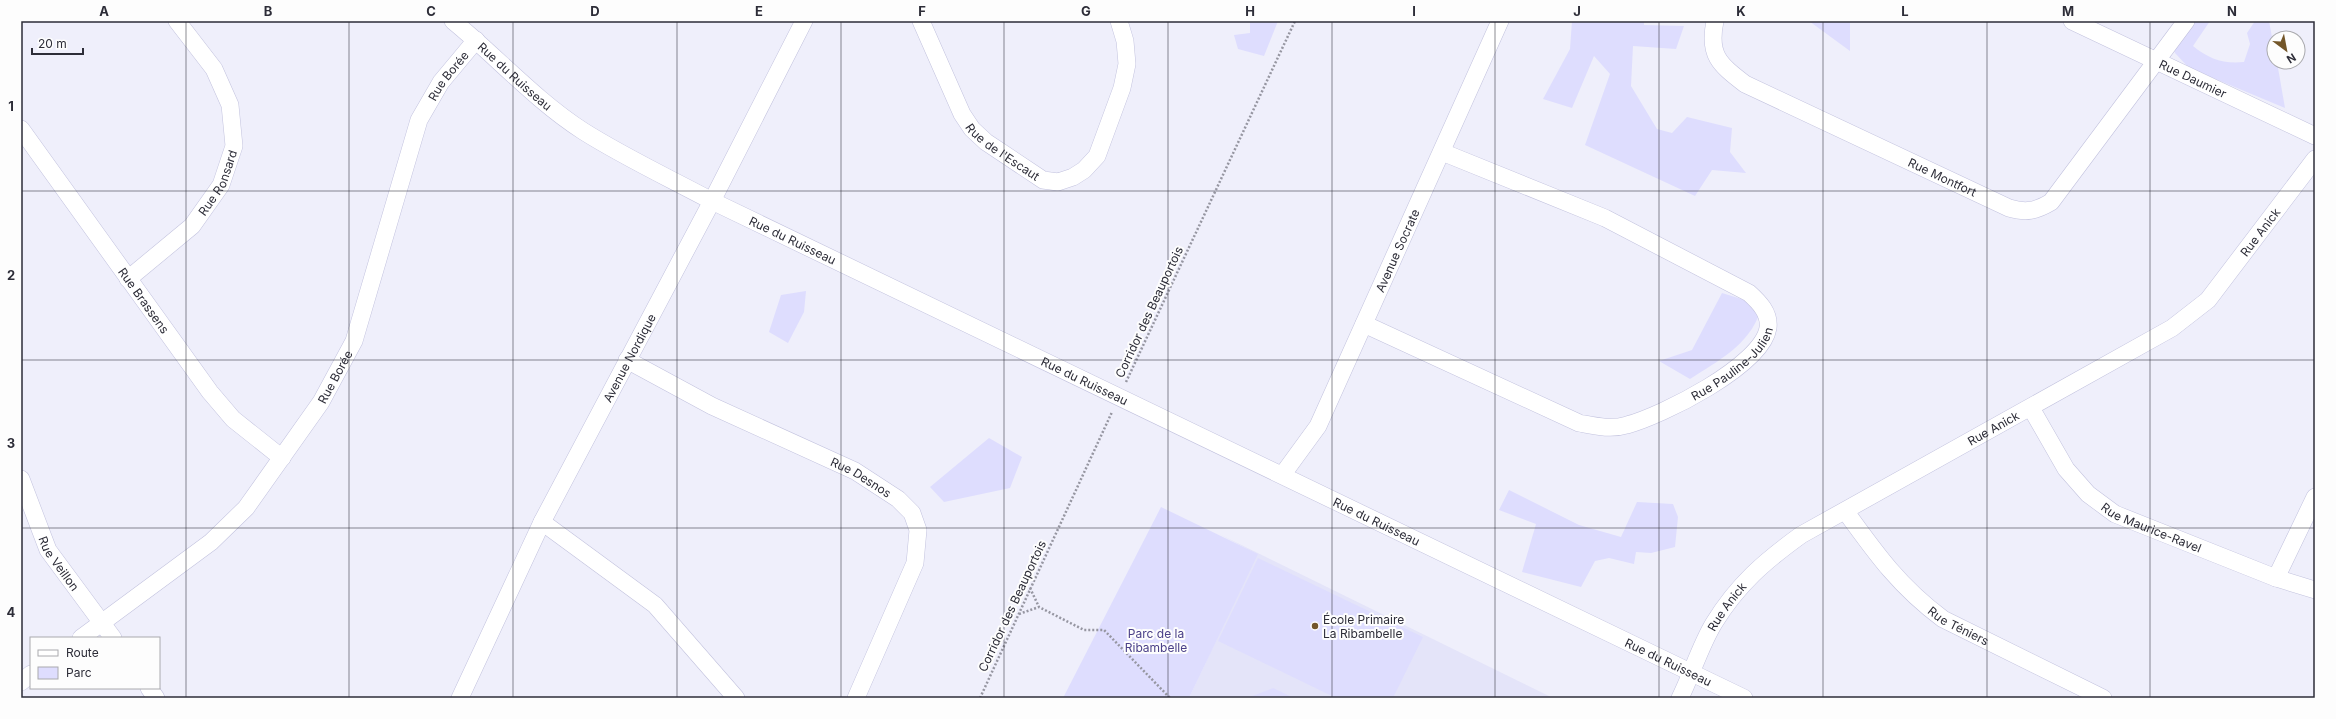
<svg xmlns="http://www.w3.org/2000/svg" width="2336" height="719" viewBox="0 0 2336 719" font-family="Inter,sans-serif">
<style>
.built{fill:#e4e4f9}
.green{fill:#deddfe}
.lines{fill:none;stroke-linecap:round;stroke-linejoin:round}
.street-casing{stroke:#c2c2de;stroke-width:18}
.path{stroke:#9696a1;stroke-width:2.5;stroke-dasharray:2 2;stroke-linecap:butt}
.street{stroke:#fff;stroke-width:17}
.grid{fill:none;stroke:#2d2d38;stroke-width:1;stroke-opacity:0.55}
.poi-dot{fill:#735629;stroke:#fdfdfd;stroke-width:1.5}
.labels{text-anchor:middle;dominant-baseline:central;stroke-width:4;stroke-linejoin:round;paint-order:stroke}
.street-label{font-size:12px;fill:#2d2d38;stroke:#fdfdfd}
.poi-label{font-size:12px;fill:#2d2d38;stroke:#fdfdfd;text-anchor:start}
.park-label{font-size:12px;fill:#4b4189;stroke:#fdfdfd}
.neatline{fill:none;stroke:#2d2d38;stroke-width:1.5}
.grid-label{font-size:13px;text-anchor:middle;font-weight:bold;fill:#2d2d38}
</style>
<rect width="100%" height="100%" fill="#efeffb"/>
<path class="built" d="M1219,534L1553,698H1189L1257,554Z"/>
<path class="green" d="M1250,21H1278L1264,56L1238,49L1234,35L1250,33Z
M1572,21H1644V25L1684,26L1676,49L1633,46L1631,86L1657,129L1672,133L1687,117L1732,128L1730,152L1746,173L1712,170L1695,196L1585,145L1610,74L1594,56L1572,108L1543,99L1570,49Z
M1809,21H1850V51Z
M2181,21H2210L2193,46C2209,59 2223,64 2244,62L2250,44L2247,33L2255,21H2269L2274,48V62H2277L2285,108L2189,68L2175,53L2171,34Z
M806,291L804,312L788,343L769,332L781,295Z
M1722,293L1748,301L1760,312C1749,345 1718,361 1690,379L1659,361L1692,350Z
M989,438L1022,457L1010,488L944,502L930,487Z
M1509,490L1579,525L1621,537L1637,502L1673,504L1678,517L1675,547L1651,553L1636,552L1634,564L1609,558L1595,561L1581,587L1522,572L1536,524L1499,510Z
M1161,507L1258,554L1189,698H1063Z
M1258,558L1423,637L1393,698H1336L1218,641Z
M1273,688L1294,698H1247Z"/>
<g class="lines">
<defs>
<g id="street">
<path id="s1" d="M453,21C497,57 535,100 583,131C624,157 669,178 712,201L1744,698"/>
<path id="s2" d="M921,21L962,114L972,129L986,142L1043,180L1058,182L1073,177L1084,170L1097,156L1122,88L1127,64L1125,41L1119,21"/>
<path id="s3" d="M1715,21C1708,55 1719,64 1745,84L2009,208C2026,213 2036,211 2051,202L2186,21"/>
<path id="s4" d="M2072,21L2315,136"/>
<path id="s5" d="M21,129L210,392L233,419L282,458"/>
<path id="s6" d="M128,279L192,226L221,185L234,146L230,105L214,69L177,21"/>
<path id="s7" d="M1364,324L1579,423C1595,426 1611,430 1627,425C1661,416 1762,366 1768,328C1770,313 1759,302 1749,293L1605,218L1442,152"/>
<path id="s8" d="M627,360L712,406L855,471L898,499L912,513L918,530L915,563L856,698"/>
<path id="s9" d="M2031,408L2066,469L2088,494L2115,514L2276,578L2315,590"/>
<path id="s10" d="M1283,474L1318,426L1500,21"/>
<path id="s11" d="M21,479L48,550L113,638"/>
<path id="s12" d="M1846,512C1877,555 1900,587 1943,619L2103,698"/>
<path d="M542,522L655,605L736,698"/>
<path d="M2276,578L2315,497"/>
<path id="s13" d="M81,638L211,542L246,508L321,402L354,341L419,120L441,82L476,40"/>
<path d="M21,682L31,674"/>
<path d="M149,688L156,698"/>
<path id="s14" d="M460,698L542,522L712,201L804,21"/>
<path id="s15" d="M1680,698C1692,674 1700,646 1714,623C1738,584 1765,561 1801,535L2172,328L2208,300L2315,159"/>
</g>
</defs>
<use href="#street" class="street-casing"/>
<path class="path" d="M1126,382L1295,21
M1030,588L1039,607
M1019,614L1039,607L1084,630H1104L1170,698
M980,698L1112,412"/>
<use href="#street" class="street"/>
</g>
<path class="grid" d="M186,21V698M349,21V698M513,21V698M677,21V698M841,21V698M1004,21V698M1168,21V698M1332,21V698M1495,21V698M1659,21V698M1823,21V698M1987,21V698M2150,21V698M21,191H2315M21,360H2315M21,528H2315"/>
<circle class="poi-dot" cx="1315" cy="626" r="4"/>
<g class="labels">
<g class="street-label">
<text stroke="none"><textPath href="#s1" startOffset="83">Rue du Ruisseau</textPath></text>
<text stroke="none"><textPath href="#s13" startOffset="693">Rue Borée</textPath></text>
<text stroke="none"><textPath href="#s4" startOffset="134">Rue Daumier</textPath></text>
<text stroke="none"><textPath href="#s2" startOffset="158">Rue de l'Escaut</textPath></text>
<text stroke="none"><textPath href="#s3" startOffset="294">Rue Montfort</textPath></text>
<text stroke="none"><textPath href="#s6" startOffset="134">Rue Ronsard</textPath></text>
<text stroke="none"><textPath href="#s15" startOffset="763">Rue Anick</textPath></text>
<text stroke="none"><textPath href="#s1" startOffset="407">Rue du Ruisseau</textPath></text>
<text stroke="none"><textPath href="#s10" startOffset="252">Avenue Socrate</textPath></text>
<text stroke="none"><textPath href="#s5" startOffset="211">Rue Brassens</textPath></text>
<text transform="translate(1149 312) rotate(-65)">Corridor des Beauportois</text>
<text stroke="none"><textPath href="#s14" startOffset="380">Avenue Nordique</textPath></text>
<text stroke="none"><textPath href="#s7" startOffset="409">Rue Pauline-Julien</textPath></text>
<text stroke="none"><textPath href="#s13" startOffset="369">Rue Borée</textPath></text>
<text stroke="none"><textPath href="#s1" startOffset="731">Rue du Ruisseau</textPath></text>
<text stroke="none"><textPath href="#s15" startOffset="427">Rue Anick</textPath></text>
<text stroke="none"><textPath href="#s8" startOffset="262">Rue Desnos</textPath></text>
<text stroke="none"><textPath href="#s1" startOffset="1055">Rue du Ruisseau</textPath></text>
<text stroke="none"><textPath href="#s9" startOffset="176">Rue Maurice-Ravel</textPath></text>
<text stroke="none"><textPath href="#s11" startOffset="93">Rue Veillon</textPath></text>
<text transform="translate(1012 606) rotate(-65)">Corridor des Beauportois</text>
<text stroke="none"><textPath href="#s15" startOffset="103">Rue Anick</textPath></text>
<text stroke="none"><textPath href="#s12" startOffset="162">Rue Téniers</textPath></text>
<text stroke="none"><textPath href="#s1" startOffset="1379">Rue du Ruisseau</textPath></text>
</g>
<g class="poi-label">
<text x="1323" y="619">École Primaire<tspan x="1323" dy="14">La Ribambelle</tspan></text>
</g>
<g class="park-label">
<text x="1156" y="633">Parc de la<tspan x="1156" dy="14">Ribambelle</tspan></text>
</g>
</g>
<rect width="2336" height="719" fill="none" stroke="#fdfdfd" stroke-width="44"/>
<rect x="30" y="637" width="130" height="52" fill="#fdfdfd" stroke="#aaaaae"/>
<rect x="38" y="650" width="20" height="6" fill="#ffffff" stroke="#aaaaae"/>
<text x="66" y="657" font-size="12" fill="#2d2d38">Route</text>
<rect x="38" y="667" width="20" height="12" fill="#deddfe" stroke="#aaaaae"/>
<text x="66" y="677" font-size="12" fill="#2d2d38">Parc</text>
<g transform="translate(2286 50) rotate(148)"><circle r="19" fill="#fdfdfd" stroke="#aaaaae"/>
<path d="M0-3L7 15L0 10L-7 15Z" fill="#735629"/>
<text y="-6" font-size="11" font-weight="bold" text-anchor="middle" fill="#2d2d38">N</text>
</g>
<path d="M32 48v6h51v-6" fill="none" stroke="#2d2d38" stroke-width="2"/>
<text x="38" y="48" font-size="12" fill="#2d2d38" stroke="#fdfdfd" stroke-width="3" paint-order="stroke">20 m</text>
<rect x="22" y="22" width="2292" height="675" class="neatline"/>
<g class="grid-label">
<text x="104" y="16">A</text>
<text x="268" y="16">B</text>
<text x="431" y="16">C</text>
<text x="595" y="16">D</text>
<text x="759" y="16">E</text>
<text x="922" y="16">F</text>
<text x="1086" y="16">G</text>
<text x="1250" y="16">H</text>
<text x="1414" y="16">I</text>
<text x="1577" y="16">J</text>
<text x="1741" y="16">K</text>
<text x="1905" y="16">L</text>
<text x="2068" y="16">M</text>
<text x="2232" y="16">N</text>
<text x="11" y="111">1</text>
<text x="11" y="280">2</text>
<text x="11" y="448">3</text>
<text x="11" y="617">4</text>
</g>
</svg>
